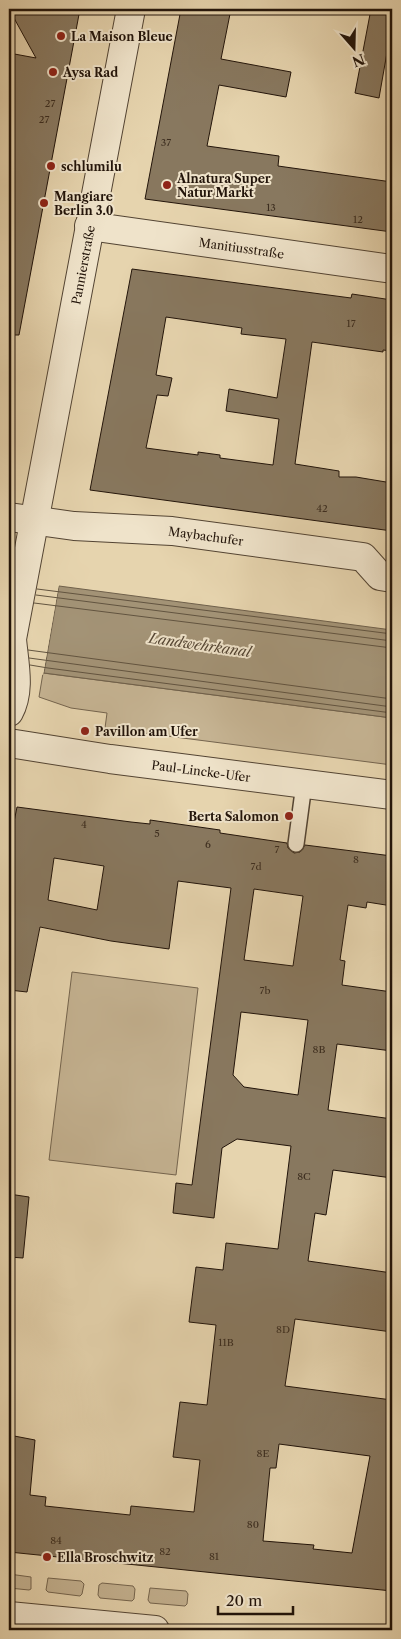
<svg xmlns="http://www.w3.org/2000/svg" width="401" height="1639" viewBox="0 0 401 1639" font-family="'Libre Caslon Text',serif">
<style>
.green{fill:#c5b392;stroke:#74644e}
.water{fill:#a39376;stroke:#6f604b}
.pier{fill:#e6d4ae}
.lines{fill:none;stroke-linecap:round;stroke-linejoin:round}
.shore{stroke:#625440;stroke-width:1}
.building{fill:#88785f;stroke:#22140a;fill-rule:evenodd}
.service-casing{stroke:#534433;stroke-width:18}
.minor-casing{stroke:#534433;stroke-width:30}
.tertiary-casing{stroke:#534433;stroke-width:30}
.service{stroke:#efe3ca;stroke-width:15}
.minor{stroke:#efe3ca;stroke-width:28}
.tertiary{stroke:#efe3ca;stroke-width:28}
.poi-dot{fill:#8f2418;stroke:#efe3ca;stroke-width:2}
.labels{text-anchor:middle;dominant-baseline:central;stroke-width:4;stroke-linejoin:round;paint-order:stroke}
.number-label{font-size:10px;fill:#3c2d1f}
.poi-label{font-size:12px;font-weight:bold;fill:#22140a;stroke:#efe3ca;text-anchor:start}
.street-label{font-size:12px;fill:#22140a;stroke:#efe3ca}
.water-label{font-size:14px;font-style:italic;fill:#564735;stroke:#efe3ca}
</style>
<rect width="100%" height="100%" fill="#e6d4ae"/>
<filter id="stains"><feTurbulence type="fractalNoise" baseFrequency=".004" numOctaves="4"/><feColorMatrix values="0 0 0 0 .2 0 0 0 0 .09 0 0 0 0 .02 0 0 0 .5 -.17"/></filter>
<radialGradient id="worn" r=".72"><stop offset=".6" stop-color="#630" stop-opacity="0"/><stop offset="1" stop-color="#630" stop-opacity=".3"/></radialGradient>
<path class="green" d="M43,673L392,718V765L105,728L107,713L71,708L39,697Z
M72,972L198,988L176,1175L49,1160Z
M9,1574L31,1577V1589L29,1590L9,1588Z
M48,1578L81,1581L84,1584L82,1594L80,1596L48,1592L46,1590Z
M102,1583L133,1586L135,1589L134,1599L132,1601L100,1598L98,1595L99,1585Z
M150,1588L186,1591L188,1594L187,1604L185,1606L150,1603L148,1600Z"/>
<path class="water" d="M59,586L392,630V718L44,673Z"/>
<path class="pier" d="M9,578L59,584L43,675L41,674L9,669Z"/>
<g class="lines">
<path class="shore" d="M37,589L392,634
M36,595L392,641
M34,603L392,648
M28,650L392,699
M29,658L392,707
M30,665L48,668L392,713"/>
</g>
<path class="building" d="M9,9H80L19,335H9V122L14,96L9,95V53L36,58Z
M181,9H231L221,59L291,72L286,97L219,85L207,146L279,156L278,166L392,182V232L145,199Z
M371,9H392V24L379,98L355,93Z
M132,269L351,298L352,294L392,300V351L383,350V352L312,342L295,464L339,471V477H356L392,483V531L90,490ZM166,317L242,328L241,334L286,339L277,398L229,389L226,411L279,419L273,465L220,458V455L198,452V455L146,448L157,395L168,396L172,378L156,375Z
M17,807L131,822L150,824V820L220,830V833L287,843L288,848L294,853L300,852L305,845L392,856V906L367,902L366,908L348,905L340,960L345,961L342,985L392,992V1051L337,1044L328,1110L392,1119V1178L333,1170L326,1215L315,1213L308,1261L392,1273V1332L295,1319L285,1386L392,1400V1591L9,1552V1484L12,1462L9,1461V1435L35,1440L30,1495L46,1497L45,1506L130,1515L131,1506L194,1512L200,1460L173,1457L180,1402L207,1405L216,1325L189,1322L196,1267L223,1270L226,1243L278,1249L291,1146L237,1139L222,1148L214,1218L173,1213L176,1183L192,1185L231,888L178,881L169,949L111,941L40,927L27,992L9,990V847ZM54,858L104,866L97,910L48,900ZM254,889L303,896L293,966L244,960ZM241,1012L308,1020L298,1095L244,1087L233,1075ZM279,1444L370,1456L352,1553L313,1549L314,1545L263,1541L270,1468H276Z
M9,1194L29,1197L23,1258L9,1257Z"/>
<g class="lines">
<defs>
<path id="service" d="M296,844L304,784"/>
<g id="minor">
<path id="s1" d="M89,226L392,269"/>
<path id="s2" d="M9,517L74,526L172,531L363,557L380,576L392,578"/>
<path id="s3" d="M9,743L110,759L392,795"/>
<path d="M9,1616L155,1630"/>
</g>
<g id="tertiary">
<path id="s4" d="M9,712C21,690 14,663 12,639L131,9"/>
</g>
</defs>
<use href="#service" class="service-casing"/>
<use href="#minor" class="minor-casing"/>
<use href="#tertiary" class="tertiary-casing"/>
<use href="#service" class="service"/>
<use href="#minor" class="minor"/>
<use href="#tertiary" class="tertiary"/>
</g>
<g class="poi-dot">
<circle cx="61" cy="36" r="5"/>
<circle cx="53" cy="72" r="5"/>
<circle cx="51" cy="166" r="5"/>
<circle cx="167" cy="185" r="5"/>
<circle cx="44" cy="203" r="5"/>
<circle cx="85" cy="731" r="5"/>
<circle cx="289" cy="816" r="5"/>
<circle cx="47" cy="1557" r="5"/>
</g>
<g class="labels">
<g class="number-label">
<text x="50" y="103">27</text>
<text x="44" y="119">27</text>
<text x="166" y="142">37</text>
<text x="271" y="207">13</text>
<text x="358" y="219">12</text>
<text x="351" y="323">17</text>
<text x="322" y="508">42</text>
<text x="84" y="824">4</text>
<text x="157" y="833">5</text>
<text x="208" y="844">6</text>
<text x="277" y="849">7</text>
<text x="356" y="859">8</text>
<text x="256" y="866">7d</text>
<text x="265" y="990">7b</text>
<text x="319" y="1049">8B</text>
<text x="304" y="1176">8C</text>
<text x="283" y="1329">8D</text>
<text x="226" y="1342">11B</text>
<text x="263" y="1453">8E</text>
<text x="253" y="1524">80</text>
<text x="56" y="1540">84</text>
<text x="165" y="1551">82</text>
<text x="214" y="1556">81</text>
</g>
<g class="poi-label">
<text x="71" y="36">La Maison Bleue</text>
<text x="63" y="72">Aysa Rad</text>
<text x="61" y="166">schlumilu</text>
<text x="177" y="178">Alnatura Super<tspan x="177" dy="14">Natur Markt</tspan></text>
<text x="54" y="196">Mangiare<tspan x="54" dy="14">Berlin 3.0</tspan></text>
<text x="95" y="731">Pavillon am Ufer</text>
<text x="279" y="816" text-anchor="end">Berta Salomon</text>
<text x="57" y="1557">Ella Broschwitz</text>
</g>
<g class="street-label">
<text stroke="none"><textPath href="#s1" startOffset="154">Manitiusstraße</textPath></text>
<text stroke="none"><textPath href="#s4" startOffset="455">Pannierstraße</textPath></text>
<text stroke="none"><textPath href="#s2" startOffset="198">Maybachufer</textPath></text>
<text stroke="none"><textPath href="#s3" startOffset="194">Paul-Lincke-Ufer</textPath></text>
</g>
<g class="water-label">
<text transform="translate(200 645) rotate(8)">Landwehrkanal</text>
</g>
</g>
<rect width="401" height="1639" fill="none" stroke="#e6d4ae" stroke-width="30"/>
<rect x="10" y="10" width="381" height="1619" fill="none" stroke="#22140a" stroke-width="2.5"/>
<rect x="15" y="15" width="371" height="1609" fill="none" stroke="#22140a"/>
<g transform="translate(354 48) rotate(160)" stroke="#efe3ca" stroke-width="4" paint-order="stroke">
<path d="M0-4L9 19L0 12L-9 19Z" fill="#22140a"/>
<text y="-8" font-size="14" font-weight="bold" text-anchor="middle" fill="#22140a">N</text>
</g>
<path d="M218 1606v8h75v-8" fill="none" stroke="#22140a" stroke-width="2.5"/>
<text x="226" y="1606" font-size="15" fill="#22140a" stroke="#efe3ca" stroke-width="4" paint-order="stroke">20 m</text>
<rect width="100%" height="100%" filter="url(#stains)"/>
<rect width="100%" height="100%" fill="url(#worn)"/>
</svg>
